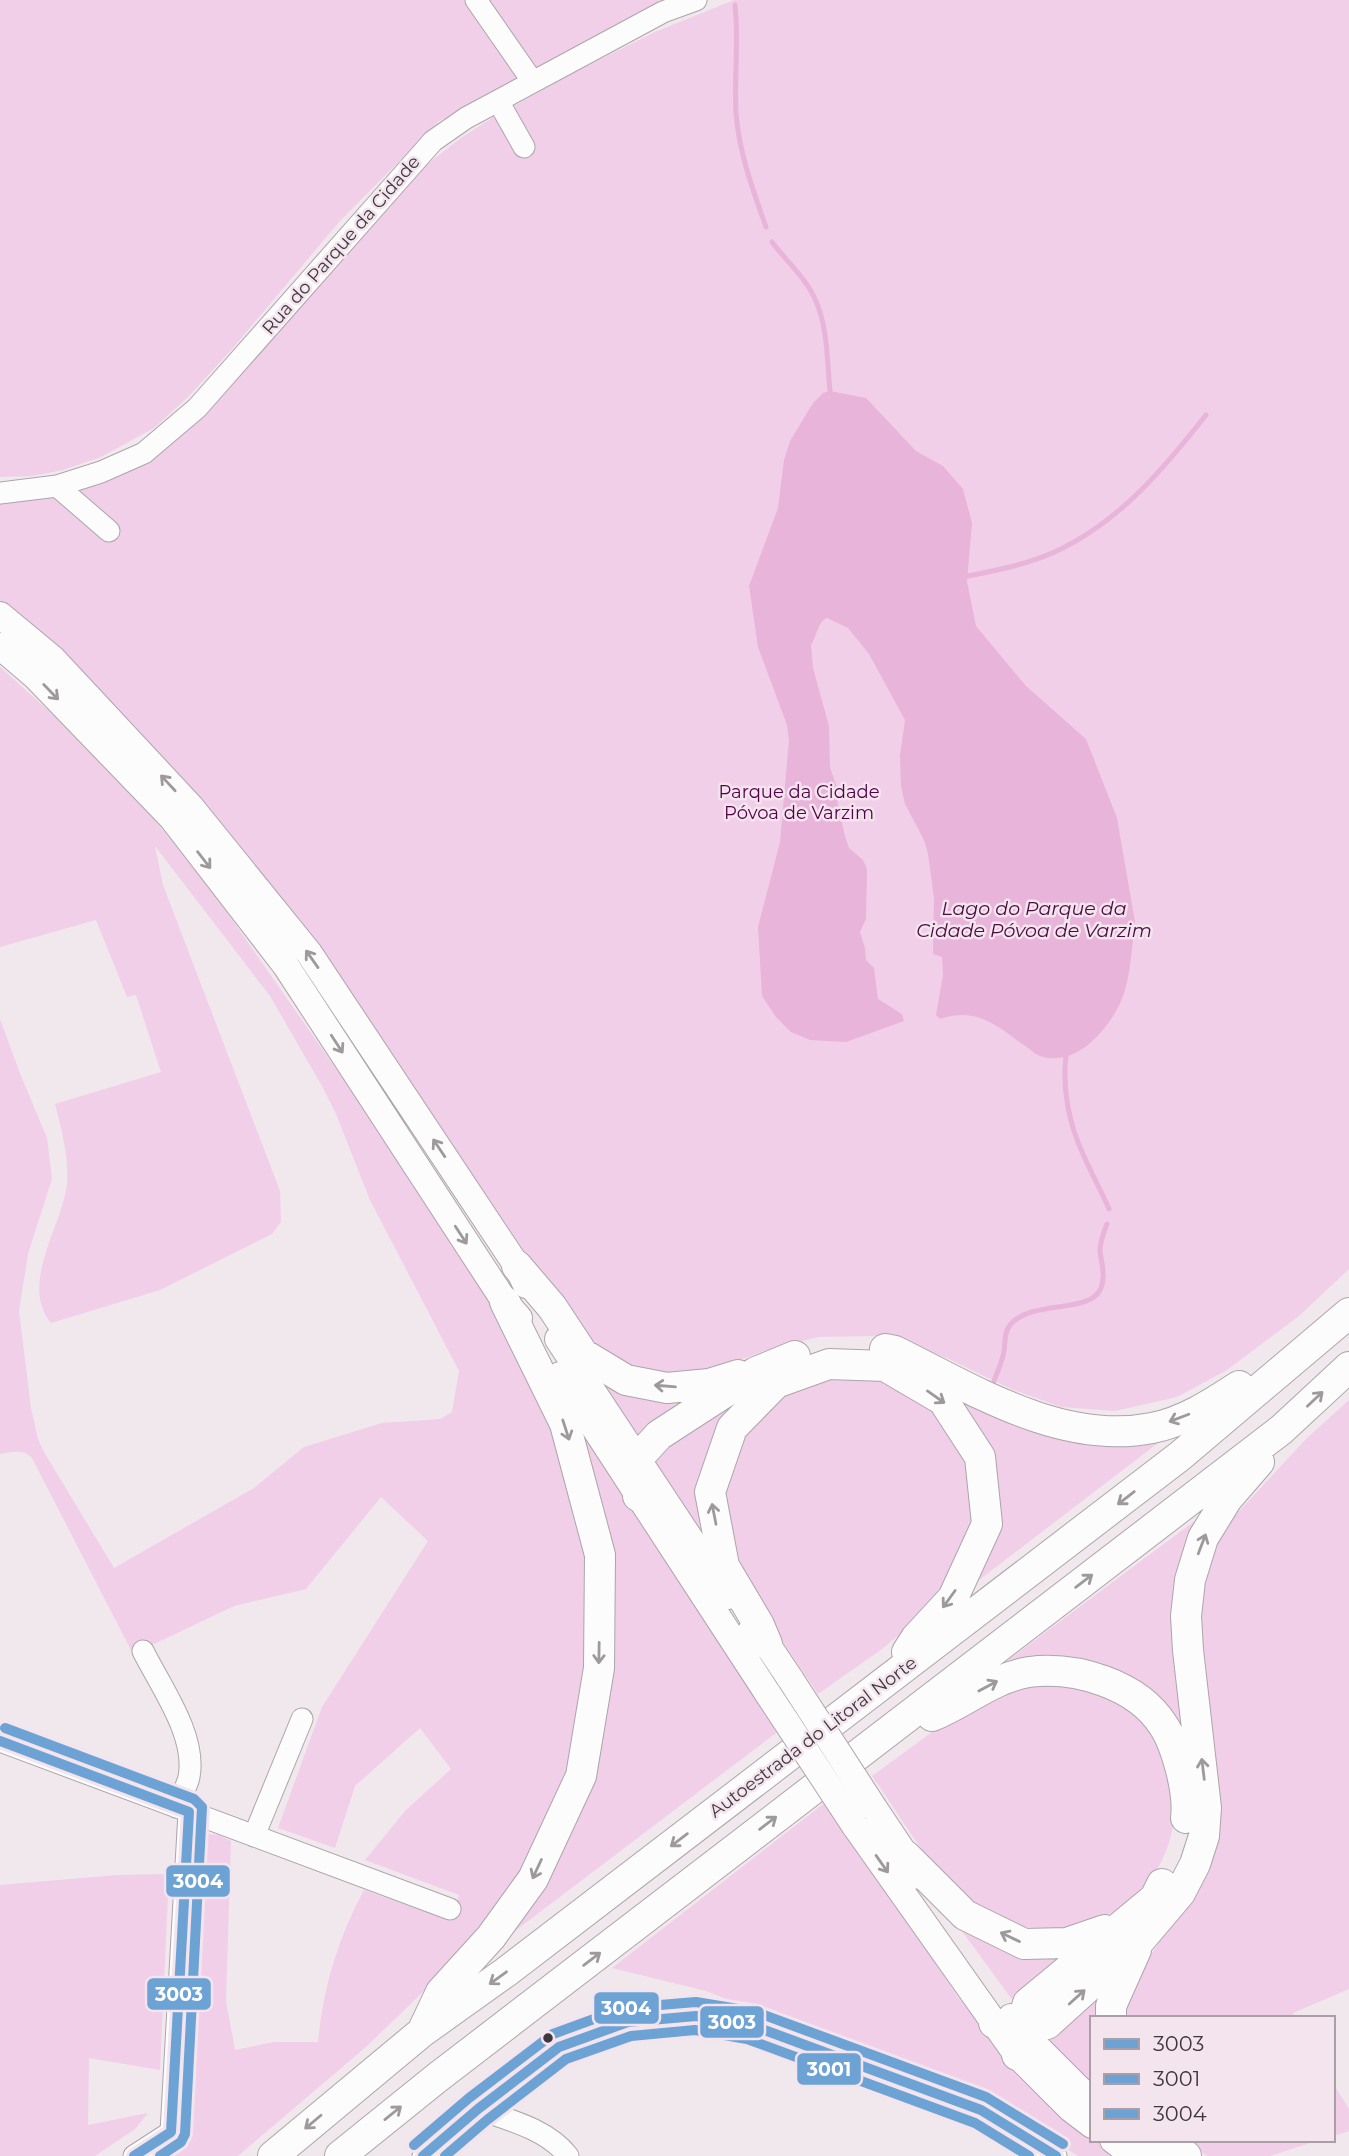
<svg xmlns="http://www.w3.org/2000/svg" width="1349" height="2156" viewBox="0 0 1349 2156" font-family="Montserrat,sans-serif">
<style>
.green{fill:#f1cfe8}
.water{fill:#e8b4d9}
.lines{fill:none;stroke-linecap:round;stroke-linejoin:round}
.stream{stroke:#e8b4d9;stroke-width:5}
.minor-casing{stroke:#aca5a9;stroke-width:23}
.major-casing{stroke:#aca5a9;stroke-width:28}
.highway-casing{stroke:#aca5a9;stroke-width:32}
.minor{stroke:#fdfcfc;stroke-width:21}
.major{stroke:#fdfcfc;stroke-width:26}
.highway{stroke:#fdfcfc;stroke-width:30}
.major-bridge-casing{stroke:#aca5a9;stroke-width:28;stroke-linecap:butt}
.major-bridge{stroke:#fdfcfc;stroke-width:26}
.bus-1-casing{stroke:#f3e4ee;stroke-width:16}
.bus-2-casing{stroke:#f3e4ee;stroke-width:16}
.bus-3-casing{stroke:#f3e4ee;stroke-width:16}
.bus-1{stroke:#6da2d4;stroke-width:10}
.bus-2{stroke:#6da2d4;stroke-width:10}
.bus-3{stroke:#6da2d4;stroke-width:10}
.oneway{stroke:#9e9a9c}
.bus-dot{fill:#3e383c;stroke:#f3e4ee;stroke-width:2.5}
.labels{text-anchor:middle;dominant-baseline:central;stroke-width:5;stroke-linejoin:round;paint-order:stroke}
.street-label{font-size:18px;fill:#3e383c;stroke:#f3e4ee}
.park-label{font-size:18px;fill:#560049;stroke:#f3e4ee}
.water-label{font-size:19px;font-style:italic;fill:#4a0c3f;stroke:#f3e4ee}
.line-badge{stroke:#f3e4ee;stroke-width:2.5}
.badge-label{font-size:19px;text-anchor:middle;font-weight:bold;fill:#fff}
</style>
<rect width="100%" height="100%" fill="#f0e8ed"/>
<path class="green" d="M0,0H467L521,77L479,104L439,121L339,222L232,349L189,396L154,428L101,457L63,470L32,476L0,477Z
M485,0H666L620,22L533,71Z
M734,0H1349V1269L1299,1316L1227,1370L1177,1397L1115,1411L1061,1407L1011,1389L947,1358L876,1336L818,1337L764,1351L716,1369L677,1378L628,1368L590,1348L299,920L133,724L0,604V502L139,465L173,442L233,381L421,169L461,138L492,118L577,71L655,32Z
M0,667L68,728L142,805L198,871L383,1136L493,1309L552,1418L592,1567L578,1748L539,1851L482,1935L367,2046L238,2156H160L181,2142L199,1847L208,1834L219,1835L231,1841L226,2001L235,2050L274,2042H318C323,1988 338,1938 364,1890L452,1921L459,1895L365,1860L405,1811L451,1769L420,1728L355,1786L335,1848L278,1828L322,1707L428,1541L381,1497L306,1589L234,1606L133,1654L32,1458C23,1449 13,1452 0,1454V1019L21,1076L47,1138L52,1179L28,1254L19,1311L31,1408L38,1439L44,1452L114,1568L254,1488L304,1447L382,1423L440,1419L452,1412L459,1371L370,1200L336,1114L322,1086L270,996L155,846L163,885L280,1191L281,1222L272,1234L160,1290L51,1323C19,1284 62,1227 67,1184C69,1157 62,1131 55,1104L161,1072L136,995L127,997L96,920L0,947Z
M840,1352C902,1351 942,1383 995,1410C1048,1437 1104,1442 1162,1432L1166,1437L975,1583C1024,1490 988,1381 879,1357C852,1351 821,1355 795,1366C720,1396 696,1456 707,1533L702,1536L652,1460L661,1442L669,1434L752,1385L804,1359Z
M875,1376L938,1412L967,1454L975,1513L957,1575L920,1617L882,1649L818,1694C778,1632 711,1552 727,1473C730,1460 740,1446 747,1435C764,1408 790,1385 822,1379C839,1376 858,1377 875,1376Z
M600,1379L696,1394L639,1440Z
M1349,1400V1989L1293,2013L1295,2018H1124L1134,1988L1150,1956L1197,1885L1202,1676L1201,1580L1227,1524L1307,1438Z
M572,1413L780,1730L499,1943L587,1789L607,1716L615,1638L613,1576Z
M1200,1517L1198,1532L1197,1834L1159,1904L1195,1834L1180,1736L1038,1658L1007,1661Z
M1053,1681C1070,1685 1101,1689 1115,1698C1141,1714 1159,1740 1168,1769C1197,1860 1120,1942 1027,1927C1008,1924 989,1918 973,1906C936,1879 900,1815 872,1776L976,1700Z
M827,1801L957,1996L1007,2057L1092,2136V2140H1097L1119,2156H1078L1014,2114L706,1991L612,1968Z
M169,1874L160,2070L89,2058L88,2125L148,2113L135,2129L95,2156H0V1885L117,1875Z
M962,1926C996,1953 1030,1949 1072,1949L1016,2005L959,1927Z
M1105,1985L1101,2018H1092V2084L1045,2037Z
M1333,2083L1349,2109V2131L1333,2136Z
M1184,2140H1319L1270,2156H1207Z"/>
<path class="water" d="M830,391L866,398L916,451L943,466L963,489L972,523L967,582L976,626L1026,686L1086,739L1117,818L1135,922L1134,933C1131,954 1130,981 1121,1001C1108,1030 1076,1068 1040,1056C1034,1054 1028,1047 1022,1044C996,1024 974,1007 940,1019L936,1015L943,975L942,957L933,954L934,898L928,854L924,840L905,804L901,786L900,755L905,720L869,654L848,628L827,618C818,621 817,636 811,645L813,668L829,726L830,768L837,787L838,807L845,836L849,848L863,860L867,869L866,919L860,932L865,948L866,960L874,968L878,999L902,1014L904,1021L846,1042L810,1040L791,1032L776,1017L762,996L758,927L780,842L789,740L787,725L758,647L749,586L778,508L784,460L790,441L813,403L823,393Z"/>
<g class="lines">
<path class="stream" d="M735,5C739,42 734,77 736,113C739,153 753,190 766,227
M772,242C786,261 805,277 815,299C828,327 827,361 830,391
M968,576C999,570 1033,563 1061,549C1122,519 1165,467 1206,415
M1066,1056C1062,1088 1069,1124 1083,1154C1091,1173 1101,1190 1109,1209
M994,1381C997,1373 1001,1364 1003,1356C1006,1346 1003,1333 1010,1325C1031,1299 1090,1315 1101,1288C1106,1276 1101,1262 1100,1250C1100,1242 1104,1232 1107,1224"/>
<defs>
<path id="minor" d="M476,0L533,82
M498,101L524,147
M57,486L109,531
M0,493L57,486L101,472L144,453L197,408L433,141L466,118L663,12L696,0
M143,1651C161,1687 197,1736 189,1777C187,1787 180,1797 176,1807
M0,1741L450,1909
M254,1836L302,1719
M478,2109C509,2120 547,2129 568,2156
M134,2156L171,2132L189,1812
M423,2156L478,2109L559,2047L628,2022L696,2016L751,2025L981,2110L1056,2156"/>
<path id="major" d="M0,615L53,659L190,806L309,953L517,1266L526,1285
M0,646L36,677L172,818L286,966L505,1302L519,1318
M558,1339L728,1596
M560,1375L768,1694
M751,1631L767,1644L791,1680
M874,1808L906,1856L913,1876
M855,1826L1017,2055L1071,2109L1092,2125
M1011,2017L1020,2030L1092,2102
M1113,2140L1134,2156
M1142,2140L1172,2156"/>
<path id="highway" d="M517,1266L552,1307L583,1354L626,1380L667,1388L709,1384L738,1375
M885,1349L895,1351C972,1389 1062,1446 1152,1428C1184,1422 1213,1403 1239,1386
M638,1496L637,1459L659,1435L756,1372L795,1356
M767,1644L759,1625L724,1566L710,1492L732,1428L776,1383L829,1364L885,1366L943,1400L980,1457L987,1524L953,1598L916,1638L907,1652
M932,1716C965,1703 992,1678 1029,1672C1075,1666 1137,1684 1163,1725C1172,1738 1177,1755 1181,1770C1185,1786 1188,1802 1186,1818
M906,1856L965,1915L1024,1944L1067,1943L1105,1930
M1111,2018V2006L1136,1950
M994,2023L1020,2030L1047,2024L1141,1939L1180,1893L1195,1864L1204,1836L1206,1808L1188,1650L1186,1616L1190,1580L1203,1538L1227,1499L1259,1462
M424,2028L441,1992L491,1937L533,1879L581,1776L599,1668L600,1555L565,1424L505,1302
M1017,2055L1020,2030L1028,2003L1155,1898L1162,1884
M1164,2140L1186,2156
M273,2156L422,2032L506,1972L1180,1456L1349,1313
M340,2156L438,2077L1281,1430L1349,1367"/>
</defs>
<use href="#minor" class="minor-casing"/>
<use href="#major" class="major-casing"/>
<use href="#highway" class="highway-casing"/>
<use href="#minor" class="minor"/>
<use href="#major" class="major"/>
<use href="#highway" class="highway"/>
<defs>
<path id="major-bridge" d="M791,1680L874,1808
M768,1694L855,1826"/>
</defs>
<use href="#major-bridge" class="major-bridge-casing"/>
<use href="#major-bridge" class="major-bridge"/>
<defs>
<path id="bus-1" d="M0,1741L189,1812
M134,2156L171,2132L189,1812
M423,2156L478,2109L559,2047L628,2022L696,2016L751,2025L981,2110L1056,2156"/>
<path id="bus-2" d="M445,2156L487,2120L566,2059L631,2036L695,2030L747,2039L975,2123L1029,2156"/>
<path id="bus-3" d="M5,1728L194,1799L202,1807L185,2134L181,2142L160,2156
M414,2145L469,2098L553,2034L624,2008L696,2002L756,2012L986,2097L1063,2144"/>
</defs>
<use href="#bus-1" class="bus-1-casing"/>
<use href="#bus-2" class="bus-2-casing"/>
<use href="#bus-3" class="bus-3-casing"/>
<use href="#bus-1" class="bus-1"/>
<use href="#bus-2" class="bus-2"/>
<use href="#bus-3" class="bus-3"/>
</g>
<defs><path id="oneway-shaft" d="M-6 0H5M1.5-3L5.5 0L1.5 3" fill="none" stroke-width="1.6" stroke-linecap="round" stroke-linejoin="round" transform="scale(1.75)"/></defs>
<g class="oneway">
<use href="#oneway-shaft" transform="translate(51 692) rotate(46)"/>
<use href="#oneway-shaft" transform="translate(168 783) rotate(-133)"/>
<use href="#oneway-shaft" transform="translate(204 860) rotate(52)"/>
<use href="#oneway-shaft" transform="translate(312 959) rotate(-125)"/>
<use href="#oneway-shaft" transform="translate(337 1044) rotate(57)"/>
<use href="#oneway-shaft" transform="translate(439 1148) rotate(-124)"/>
<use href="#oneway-shaft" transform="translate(461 1235) rotate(57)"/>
<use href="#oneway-shaft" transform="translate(665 1386) rotate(-175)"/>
<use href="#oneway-shaft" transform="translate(936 1397) rotate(35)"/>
<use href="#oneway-shaft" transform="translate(1315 1399) rotate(-43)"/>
<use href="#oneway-shaft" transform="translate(1179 1418) rotate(159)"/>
<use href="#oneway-shaft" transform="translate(566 1430) rotate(72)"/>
<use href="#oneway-shaft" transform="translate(1126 1498) rotate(142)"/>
<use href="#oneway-shaft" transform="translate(714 1514) rotate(-101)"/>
<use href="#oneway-shaft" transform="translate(1202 1544) rotate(-69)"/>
<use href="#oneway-shaft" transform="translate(1084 1581) rotate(-37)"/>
<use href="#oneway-shaft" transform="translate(949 1599) rotate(126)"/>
<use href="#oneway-shaft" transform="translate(599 1653) rotate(91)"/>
<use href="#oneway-shaft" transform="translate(988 1686) rotate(-28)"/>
<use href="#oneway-shaft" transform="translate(1203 1769) rotate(-97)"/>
<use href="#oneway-shaft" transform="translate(768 1823) rotate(-37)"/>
<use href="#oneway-shaft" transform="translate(679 1840) rotate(143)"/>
<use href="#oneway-shaft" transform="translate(882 1864) rotate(55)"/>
<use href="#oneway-shaft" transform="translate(537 1869) rotate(115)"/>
<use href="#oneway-shaft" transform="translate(1010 1937) rotate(-154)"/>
<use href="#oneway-shaft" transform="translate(592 1959) rotate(-37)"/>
<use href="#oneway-shaft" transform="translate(498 1978) rotate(144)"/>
<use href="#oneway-shaft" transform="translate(1077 1997) rotate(-42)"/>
<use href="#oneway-shaft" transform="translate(393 2113) rotate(-39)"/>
<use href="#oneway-shaft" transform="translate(313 2122) rotate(140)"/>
</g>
<circle class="bus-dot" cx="548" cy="2038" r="6"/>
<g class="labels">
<g class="street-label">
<text transform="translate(341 245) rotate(-49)">Rua do Parque da Cidade</text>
<text transform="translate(813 1737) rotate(-37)">Autoestrada do Litoral Norte</text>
</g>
<g class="park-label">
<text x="799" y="792">Parque da Cidade<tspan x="799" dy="21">Póvoa de Varzim</tspan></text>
</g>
<g class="water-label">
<text x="1034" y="908">Lago do Parque da<tspan x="1034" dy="22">Cidade Póvoa de Varzim</tspan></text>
</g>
</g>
<g class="line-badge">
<rect x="165" y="1864" width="66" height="34" rx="7" fill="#6da2d4"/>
<rect x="146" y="1977" width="66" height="34" rx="7" fill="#6da2d4"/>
<rect x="593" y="1991" width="67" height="34" rx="7" fill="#6da2d4"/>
<rect x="699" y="2005" width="66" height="34" rx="7" fill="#6da2d4"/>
<rect x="796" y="2052" width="66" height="34" rx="7" fill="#6da2d4"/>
</g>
<g class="badge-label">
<text x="198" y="1888">3004</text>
<text x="179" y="2001">3003</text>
<text x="626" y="2015">3004</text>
<text x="732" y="2029">3003</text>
<text x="829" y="2076">3001</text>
</g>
<rect x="1090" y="2016" width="245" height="126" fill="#f3e4ee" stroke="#ab9fa7" stroke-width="2"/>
<rect x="1104" y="2039" width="35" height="10" fill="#6da2d4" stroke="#ab9fa7" stroke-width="2"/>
<text x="1153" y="2051" font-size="21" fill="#3e383c">3003</text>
<rect x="1104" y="2074" width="35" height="10" fill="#6da2d4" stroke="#ab9fa7" stroke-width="2"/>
<text x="1153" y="2086" font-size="21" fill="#3e383c">3001</text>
<rect x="1104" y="2109" width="35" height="10" fill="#6da2d4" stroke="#ab9fa7" stroke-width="2"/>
<text x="1153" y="2121" font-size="21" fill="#3e383c">3004</text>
</svg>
